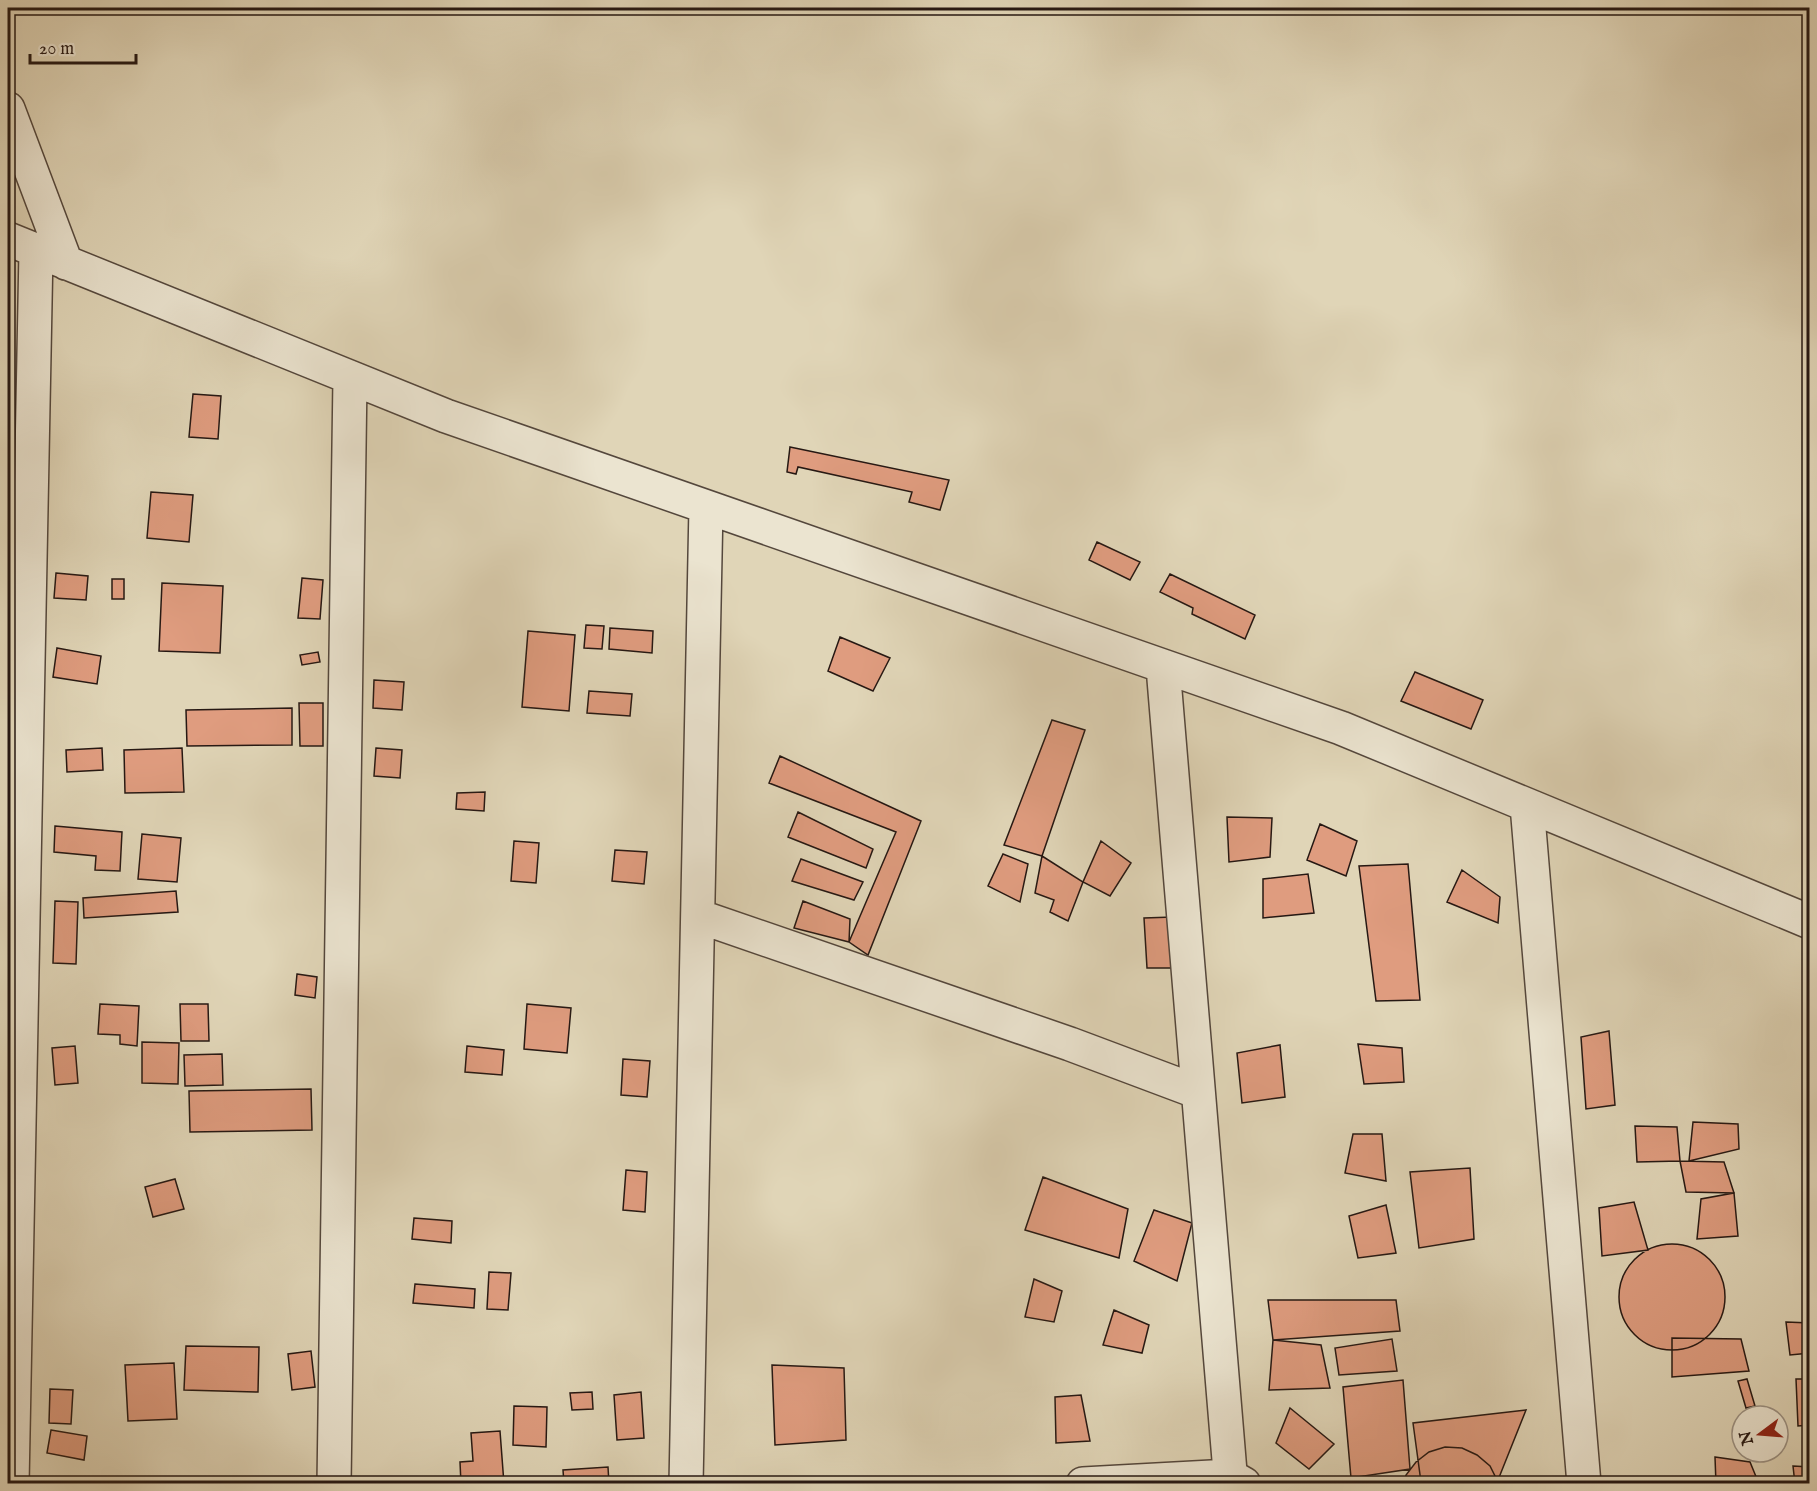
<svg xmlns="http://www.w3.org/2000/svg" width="1817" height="1491" viewBox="0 0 1817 1491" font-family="'IM FELL English',serif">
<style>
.building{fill:#df9c7f;stroke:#261813;stroke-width:1.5}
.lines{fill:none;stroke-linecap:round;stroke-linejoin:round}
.minor-casing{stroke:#54473c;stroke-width:36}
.minor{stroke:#ebe4d0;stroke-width:33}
</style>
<rect width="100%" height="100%" fill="#e0d5b7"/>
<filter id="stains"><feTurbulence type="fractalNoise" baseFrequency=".00333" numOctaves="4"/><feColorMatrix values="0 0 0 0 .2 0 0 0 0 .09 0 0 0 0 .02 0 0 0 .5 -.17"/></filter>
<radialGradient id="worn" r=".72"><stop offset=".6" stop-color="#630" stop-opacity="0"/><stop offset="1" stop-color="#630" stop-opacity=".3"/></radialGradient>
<path class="building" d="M193,394L221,396L218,439L189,437Z
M790,447L949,480L940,510L909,502L912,492L798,467L796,474L787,472Z
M151,492L193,495L189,542L147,538Z
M1097,542L1140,562L1130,580L1089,560Z
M56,573L88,576L86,600L54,598Z
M1170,574L1255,615L1245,639L1192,614L1193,608L1160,592Z
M302,578L323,580L320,619L298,618Z
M112,579H124V599H112Z
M162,583L223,586L220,653L159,651Z
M586,625L604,626L602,649L584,648Z
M610,628L653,631L652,653L609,649Z
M528,631L575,635L569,711L522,707Z
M840,637L890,658L873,691L828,671Z
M57,648L101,656L97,684L53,677Z
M318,652L320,662L302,665L300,655Z
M1415,672L1483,700L1471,729L1401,701Z
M374,680L404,682L402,710L373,708Z
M589,691L632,694L630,716L587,713Z
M299,703H323V746H300Z
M292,708V745L187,746L186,710Z
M1052,720L1085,730L1042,856L1004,845Z
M102,748L103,770L67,772L66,750Z
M182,748L184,792L125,793L124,750Z
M376,748L402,750L400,778L374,776Z
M780,756L921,821L868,955L849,942L896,832L769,783Z
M485,792L484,811L456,809L457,793Z
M798,812L873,849L866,868L788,837Z
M1227,817L1272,818L1270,857L1229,862Z
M1320,824L1357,841L1346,876L1307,860Z
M55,826L122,832L120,871L95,870L96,856L54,852Z
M142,834L181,838L177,882L138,879Z
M514,841L539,843L536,883L511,881Z
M1101,841L1131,863L1110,896L1083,882Z
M615,850L647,852L644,884L612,881Z
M1003,854L1028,864L1020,902L988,886Z
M1042,856L1083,882L1068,921L1050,912L1054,900L1035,893Z
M801,859L863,882L854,900L792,881Z
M1408,864L1420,1000L1376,1001L1359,866Z
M1462,870L1500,897L1498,923L1447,902Z
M1308,874L1314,913L1263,918V879Z
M176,891L178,912L84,918L83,898Z
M55,901L78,902L76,964L53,963Z
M803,901L850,919L849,942L794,928Z
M1173,917L1175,968H1147L1144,918Z
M297,974L317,977L315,998L295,995Z
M100,1004L139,1006L137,1046L120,1044V1035L98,1034Z
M180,1004H208L209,1041H181Z
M527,1004L571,1008L567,1053L524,1049Z
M1609,1031L1615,1105L1586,1109L1581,1037Z
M142,1042L179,1043L178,1084L142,1083Z
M1358,1044L1402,1048L1404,1082L1364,1084Z
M1280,1045L1285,1097L1242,1103L1237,1053Z
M75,1046L78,1083L55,1085L52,1048Z
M467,1046L504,1050L502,1075L465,1072Z
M222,1054L223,1085L185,1086L184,1055Z
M623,1059L650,1061L647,1097L621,1095Z
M311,1089L312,1130L190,1132L189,1091Z
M1693,1122L1738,1124L1739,1149L1689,1161Z
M1635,1126L1677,1127L1680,1161L1637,1162Z
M1353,1134H1382L1386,1181L1345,1173Z
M1680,1161L1724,1162L1734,1193L1686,1192Z
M1470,1168L1474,1239L1419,1248L1410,1172Z
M626,1170L647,1172L645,1212L623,1210Z
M1043,1177L1128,1209L1119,1258L1025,1230Z
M175,1179L184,1209L153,1217L145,1187Z
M1734,1193L1738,1236L1697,1239L1701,1199Z
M1634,1202L1648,1250L1602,1256L1599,1208Z
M1386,1205L1396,1253L1358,1258L1349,1216Z
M1154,1210L1192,1223L1177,1281L1134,1261Z
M414,1218L452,1221L451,1243L412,1239Z
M1619 1297a53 53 0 1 1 106 0a53 53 0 1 1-106 0Z
M489,1272L511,1273L508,1310L487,1309Z
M1034,1279L1062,1291L1054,1322L1025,1317Z
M415,1284L475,1289L474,1308L413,1303Z
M1268,1300H1396L1400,1331L1273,1340Z
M1114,1310L1149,1325L1142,1353L1103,1345Z
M1786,1322L1810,1323V1353L1790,1355Z
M1672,1338L1741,1339L1749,1371L1672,1377Z
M1392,1339L1397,1371L1339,1375L1335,1348Z
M1273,1340L1321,1345L1330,1388L1269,1390Z
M186,1346L259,1347L258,1392L184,1390Z
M311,1351L315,1387L292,1390L288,1354Z
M174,1363L177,1419L128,1421L125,1365Z
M772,1365L844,1368L846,1440L775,1445Z
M1747,1379L1755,1406L1746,1408L1738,1381Z
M1796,1379H1810V1425L1798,1426Z
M1403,1380L1410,1469L1351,1478L1343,1387Z
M50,1389L73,1390L71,1424L49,1423Z
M592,1392L593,1409L572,1410L570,1393Z
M641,1392L644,1438L617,1440L614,1395Z
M1081,1395L1090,1441L1056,1443L1055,1397Z
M514,1406L547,1407L546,1447L513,1445Z
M1290,1408L1334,1444L1309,1469L1276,1443Z
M1526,1410L1498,1480L1421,1482L1413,1423Z
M51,1430L87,1436L84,1460L47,1453Z
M500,1431L504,1484H461L460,1462L473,1461L471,1433Z
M1445,1447L1462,1448L1477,1455L1490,1466L1499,1484H1403L1406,1475L1416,1462L1429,1452Z
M1715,1457L1750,1462L1759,1484H1716Z
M1793,1466L1810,1467V1484H1795Z
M608,1467L609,1484H564L563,1470Z"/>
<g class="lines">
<defs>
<path id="minor" d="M8,109L66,263
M8,239L446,416L1341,728L1810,922
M1163,667L1231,1484
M1527,805L1584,1484
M698,916L1070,1044L1198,1092
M12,1484L36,251
M334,1484L350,378
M686,1484L706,507
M1083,1484L1230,1476L1244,1484"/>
</defs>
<use href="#minor" class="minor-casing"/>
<use href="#minor" class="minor"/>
</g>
<rect width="1817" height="1491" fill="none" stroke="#e0d5b7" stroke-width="30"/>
<rect x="9" y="9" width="1799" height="1473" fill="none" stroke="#261813" stroke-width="3"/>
<rect x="15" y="15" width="1787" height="1461" fill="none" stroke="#261813" stroke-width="1.5"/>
<g transform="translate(1760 1434) rotate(254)"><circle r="28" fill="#ebe4d0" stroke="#9c9284" stroke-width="1.5"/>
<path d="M0-4.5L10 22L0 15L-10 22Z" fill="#8f2418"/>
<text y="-9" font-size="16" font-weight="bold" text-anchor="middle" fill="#261813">N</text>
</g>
<path d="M30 54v9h106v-9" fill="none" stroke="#261813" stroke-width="3"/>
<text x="39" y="54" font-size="18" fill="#261813" stroke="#ebe4d0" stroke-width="4.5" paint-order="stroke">20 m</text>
<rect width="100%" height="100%" filter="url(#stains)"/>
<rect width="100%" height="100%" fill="url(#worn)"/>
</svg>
